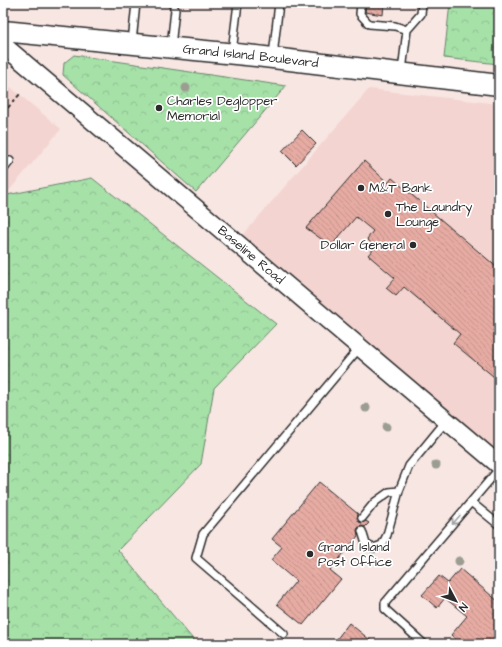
<svg xmlns="http://www.w3.org/2000/svg" width="502" height="647" viewBox="0 0 502 647" font-family="'Architects Daughter',sans-serif">
<style>
.built{fill:#f3d4d0}
.forest{fill:url(#forest-crowns);stroke:#68866a}
.building{fill:url(#building-back-hatch);stroke:#2b2b2b}
.lines{fill:none;stroke-linecap:round;stroke-linejoin:round}
.service-casing{stroke:#2b2b2b;stroke-width:10}
.tertiary-casing{stroke:#2b2b2b;stroke-width:20}
.secondary-casing{stroke:#2b2b2b;stroke-width:23}
.path{stroke:#2b2b2b;stroke-width:2;stroke-dasharray:4 3;stroke-linecap:butt}
.service{stroke:#fff;stroke-width:7}
.tertiary{stroke:#fff;stroke-width:17}
.secondary{stroke:#fff;stroke-width:20}
.tree{fill:#9c9d92}
.oneway{stroke:#a0a0a0}
.poi-dot{fill:#2b2b2b;stroke:#fff;stroke-width:1.5}
.labels{text-anchor:middle;dominant-baseline:central;stroke-width:3.5;stroke-linejoin:round;paint-order:stroke}
.street-label{font-size:13px;fill:#2b2b2b;stroke:#fff}
.poi-label{font-size:13px;fill:#2b2b2b;stroke:#fff;text-anchor:start}
</style>
<defs>
<pattern id="forest-crowns" width="20" height="18" patternUnits="userSpaceOnUse"><rect width="20" height="18" fill="#a6e1a8"/><path d="M2 6a3 3 0 1 1 6 0M12 15a3 3 0 1 1 6 0" fill="none" stroke="#8fc191"/></pattern>
<pattern id="building-back-hatch" width="6" height="6" patternUnits="userSpaceOnUse"><rect width="6" height="6" fill="#e6aba3"/><path d="M-1 5l2 2M0 0l6 6M5-1l2 2" fill="none" stroke="#c5938c"/></pattern>
</defs>
<rect width="100%" height="100%" fill="#f8e6e3"/>
<filter id="ink" filterUnits="userSpaceOnUse"><feTurbulence type="fractalNoise" baseFrequency=".025" numOctaves="2"/><feDisplacementMap in="SourceGraphic" scale="8" xChannelSelector="R" yChannelSelector="G"/><feConvolveMatrix kernelMatrix="1 2 1 2 8 2 1 2 1" color-interpolation-filters="sRGB"/></filter>
<g filter="url(#ink)">
<path class="built" d="M3,81L61,129L3,198Z
M369,89L499,104V453L243,235Z"/>
<path class="forest" d="M450,3H499V64L444,58Z
M74,55L286,86L196,192L63,75L64,63Z
M92,178L276,324L214,388L201,464L118,550L197,644H3V200L7,195Z"/>
<path class="building" d="M366,3H384L383,15L365,12Z
M302,130L316,144L296,165L282,151Z
M364,161L388,183L392,178L499,269V381L453,343L460,334L404,287L396,296L386,288L395,278L368,255L375,247L367,239L373,231L356,217L331,246L306,228Z
M319,482L358,514L357,518L359,522L362,523L366,521L369,523L365,527L361,526L358,528L357,530L358,536L330,570L341,579L303,625L277,604L296,581L271,560L282,547L272,539Z
M460,569L499,602V644H461L451,635L467,616L445,598L437,608L422,595L439,576L448,583Z
M349,623L375,644H333Z"/>
<g class="lines">
<defs>
<path id="service" d="M361,3L360,14L369,24L395,26L407,30L402,71
M407,30L421,14L422,3
M132,42L136,3
M171,46L175,10L172,3
M232,52L238,3
M273,56L279,3
M3,170L10,161
M471,502L499,525
M362,518L375,502L389,492L399,491L409,466L446,421
M362,531L366,544L373,548L382,545L387,535L399,491
M284,634L196,558L203,534L360,347
M424,644L385,609V603L499,469"/>
<g id="tertiary">
<path id="s1" d="M3,45L499,465"/>
</g>
<g id="secondary">
<path id="s2" d="M3,31L256,56L499,85"/>
</g>
</defs>
<use href="#service" class="service-casing"/>
<use href="#tertiary" class="tertiary-casing"/>
<use href="#secondary" class="secondary-casing"/>
<path class="path" d="M3,113L21,93"/>
<use href="#service" class="service"/>
<use href="#tertiary" class="tertiary"/>
<use href="#secondary" class="secondary"/>
</g>
<g class="tree">
<circle cx="186" cy="88" r="4.5"/>
<circle cx="366" cy="408" r="4.5"/>
<circle cx="386" cy="427" r="4.5"/>
<circle cx="436" cy="465" r="4.5"/>
<circle cx="459" cy="561" r="4.5"/>
</g>
<defs><path id="oneway-shaft" d="M-6 0H5M1.5-3L5.5 0L1.5 3" fill="none" stroke-width="1.6" stroke-linecap="round" stroke-linejoin="round"/></defs>
<use class="oneway" href="#oneway-shaft" transform="translate(456 520) rotate(131)"/>
</g>
<g class="poi-dot">
<circle cx="159" cy="108" r="4"/>
<circle cx="361" cy="188" r="4"/>
<circle cx="388" cy="214" r="4"/>
<circle cx="413" cy="245" r="4"/>
<circle cx="310" cy="554" r="4"/>
</g>
<g class="labels">
<g class="street-label">
<text stroke="none"><textPath href="#s2" startOffset="249">Grand Island Boulevard</textPath></text>
<text stroke="none"><textPath href="#s1" startOffset="325">Baseline Road</textPath></text>
</g>
<g class="poi-label">
<text x="167" y="101">Charles Deglopper<tspan x="167" dy="15">Memorial</tspan></text>
<text x="369" y="188">M&amp;T Bank</text>
<text x="396" y="207">The Laundry<tspan x="396" dy="15">Lounge</tspan></text>
<text x="405" y="245" text-anchor="end">Dollar General</text>
<text x="318" y="547">Grand Island<tspan x="318" dy="15">Post Office</tspan></text>
</g>
</g>
<rect width="502" height="647" fill="none" stroke="#fff" stroke-width="16"/>
<rect x="8" y="8" width="486" height="631" fill="none" stroke="#2b2b2b" stroke-width="1.5" filter="url(#ink)"/>
<g transform="translate(456 601) rotate(131)" stroke="#ffffff" stroke-width="3" paint-order="stroke">
<path d="M0-3L7 15L0 10L-7 15Z" fill="#2b2b2b"/>
<text y="-6" font-size="11" font-weight="bold" text-anchor="middle" fill="#2b2b2b">N</text>
</g>
</svg>
